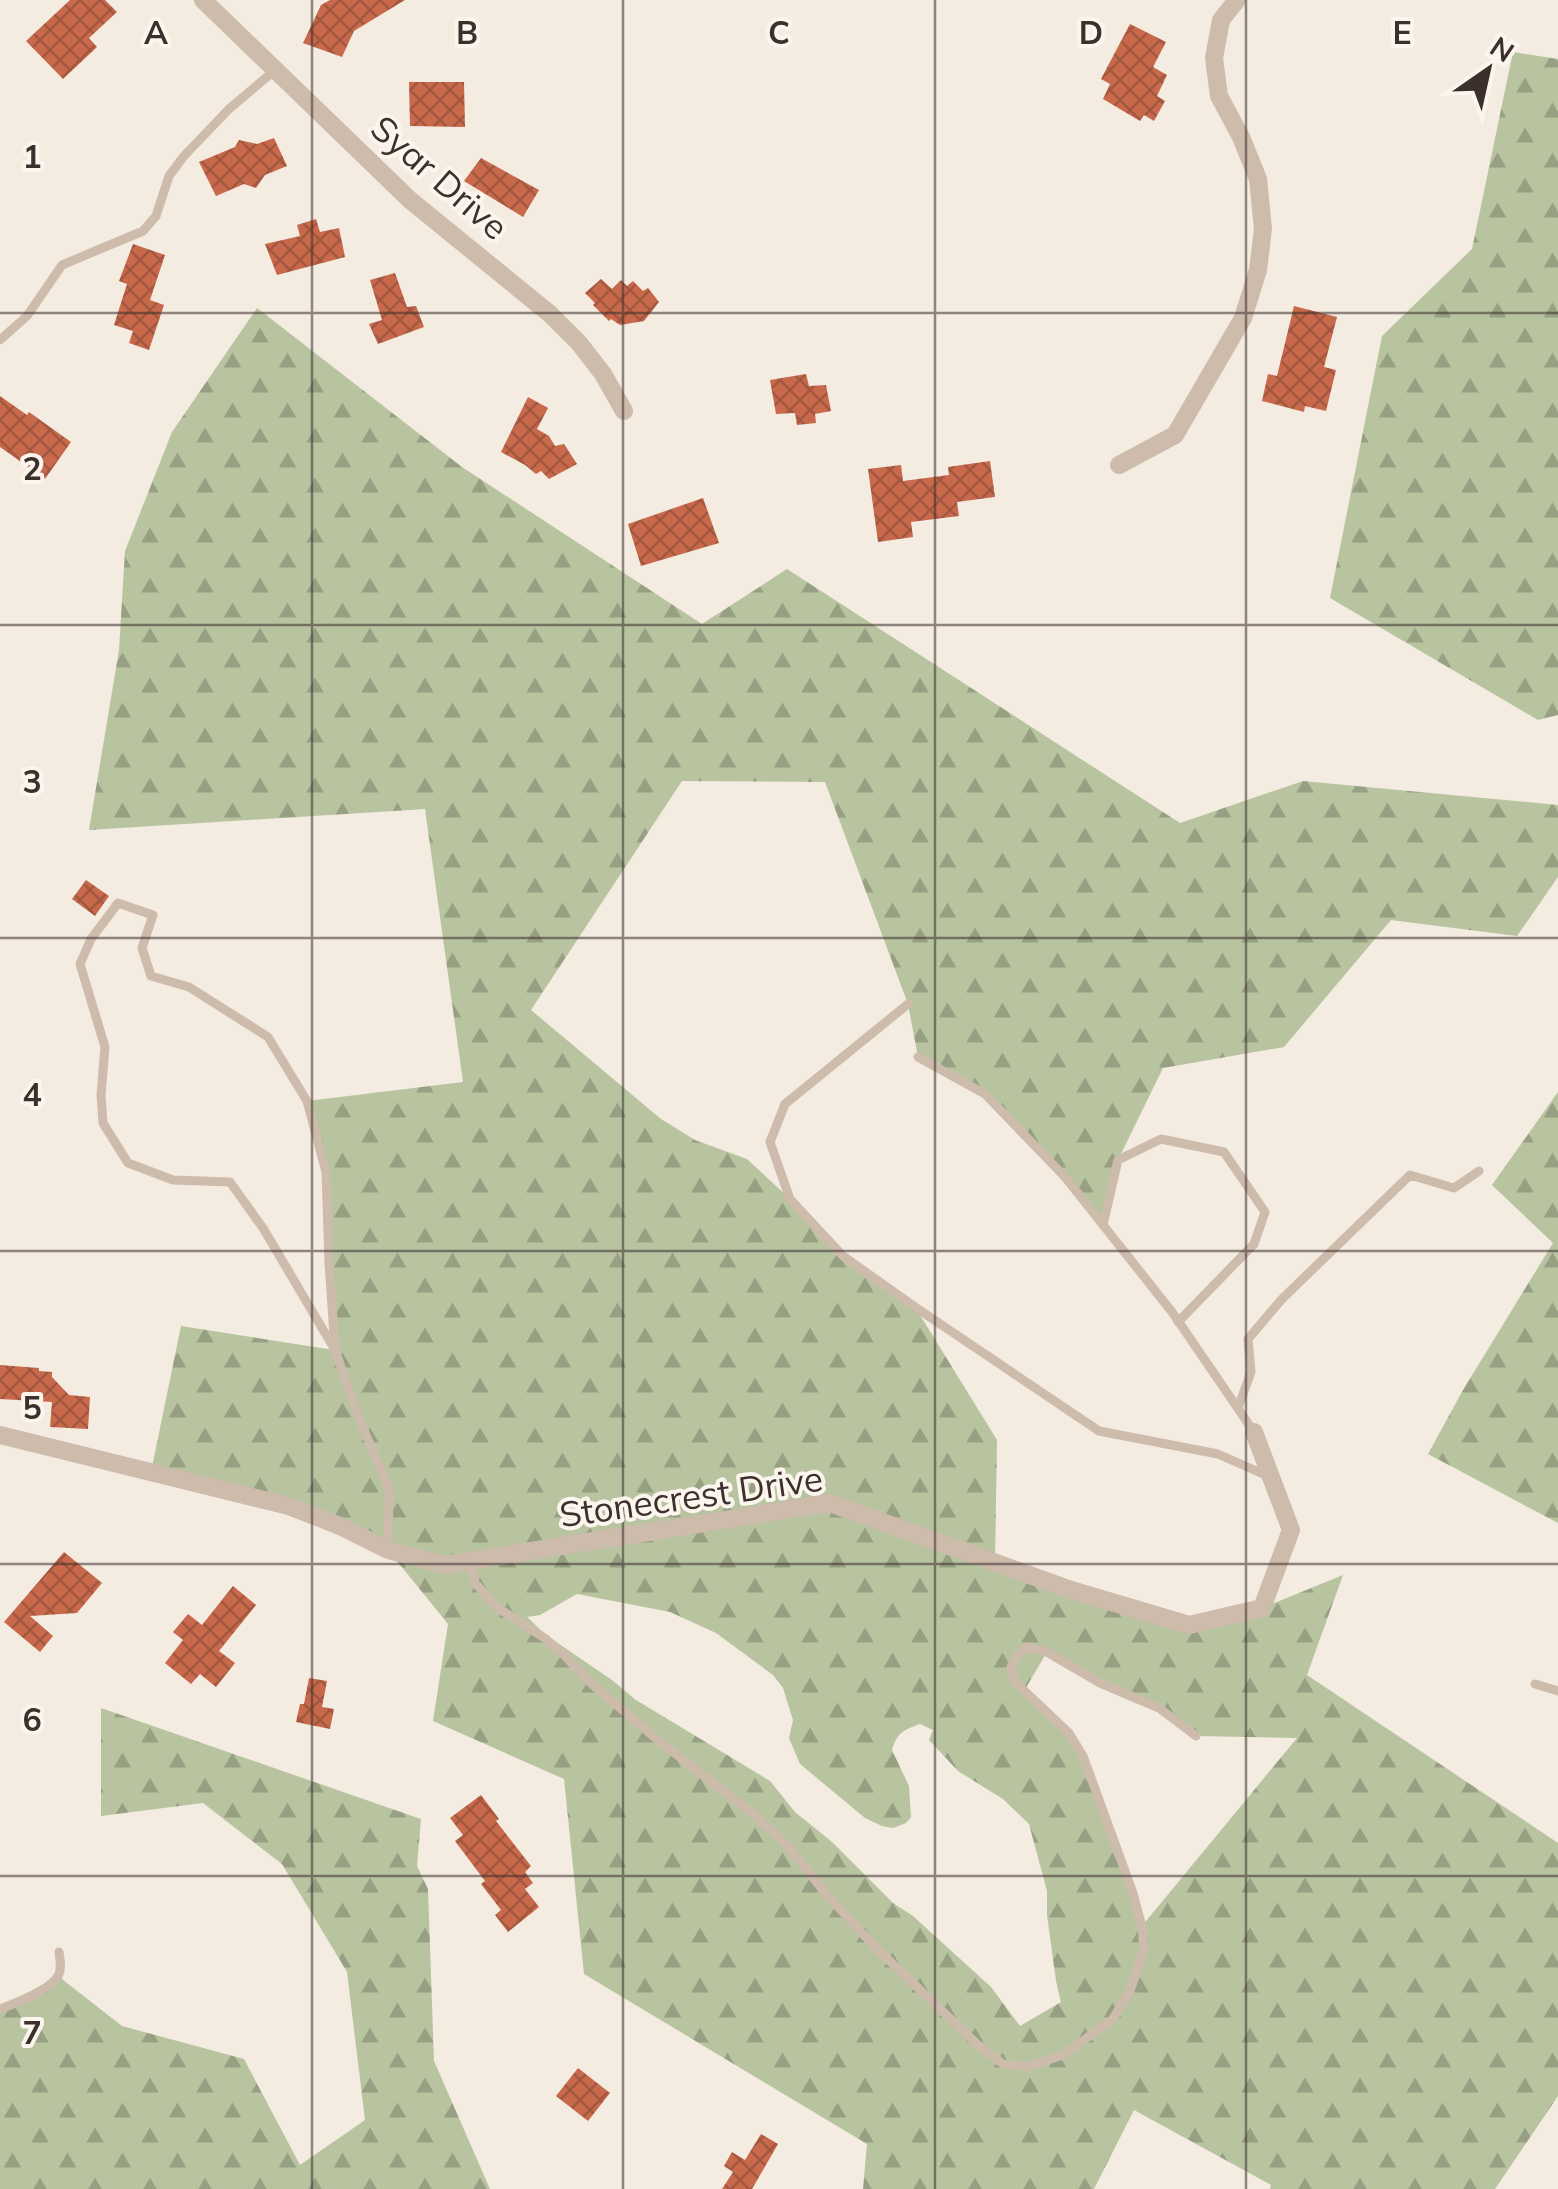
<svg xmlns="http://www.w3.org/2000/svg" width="1558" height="2189" viewBox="0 0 1558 2189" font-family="Mulish,sans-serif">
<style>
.forest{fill:url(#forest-firs);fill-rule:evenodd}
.building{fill:url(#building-cross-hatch)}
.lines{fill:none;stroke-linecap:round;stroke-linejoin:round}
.lane{stroke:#cdbbac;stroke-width:9}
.street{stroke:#cdbbac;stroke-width:18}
.grid{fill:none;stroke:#3b302b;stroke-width:2.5;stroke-opacity:0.55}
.labels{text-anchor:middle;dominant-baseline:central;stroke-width:8;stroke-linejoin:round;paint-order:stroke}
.street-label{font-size:35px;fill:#3b302b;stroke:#fbf5ee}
.grid-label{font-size:32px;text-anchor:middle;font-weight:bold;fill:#3b302b;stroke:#fbf5ee;stroke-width:8;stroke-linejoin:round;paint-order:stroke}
</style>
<defs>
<pattern id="forest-firs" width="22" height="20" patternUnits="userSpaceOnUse" patternTransform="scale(2.5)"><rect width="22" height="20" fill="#b8c4a0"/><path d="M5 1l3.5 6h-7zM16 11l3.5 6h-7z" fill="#97a083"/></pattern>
<pattern id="building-cross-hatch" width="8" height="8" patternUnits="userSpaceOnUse" patternTransform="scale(2.5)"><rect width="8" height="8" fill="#c8694b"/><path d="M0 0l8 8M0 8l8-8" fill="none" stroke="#a4573f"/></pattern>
</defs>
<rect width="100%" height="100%" fill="#f4ebe1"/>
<path class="forest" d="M1513,52L1558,59V715L1538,720L1330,598L1382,336L1472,249Z
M257,308L462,467L702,624L787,569L1180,823L1303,781L1558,805V877L1517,936L1391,920L1284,1047L1163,1068L1118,1160L1103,1225L985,1095L918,1057L908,1004L825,782L682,781L531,1010L661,1119L695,1140L747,1159L790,1199L843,1256L915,1307L997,1440L995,1563L1189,1625L1262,1608L1343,1575L1307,1675L1558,1843V2096L1495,2189H1270L1271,2185L1134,2110L1094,2189H863L867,2144L584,1974L564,1779L433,1721L448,1624L388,1550L340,1526L151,1472L181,1326L334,1350L326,1172L307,1101L463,1082L425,809L89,830L119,650L125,551L172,432ZM577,1594L670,1612L716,1633L773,1675L783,1688L793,1720L789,1738L800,1764L865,1818L882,1826L893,1828L906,1823L911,1817L909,1786L892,1750C897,1733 903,1730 920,1724L933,1730L929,1740L958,1771L1003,1799L1029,1824L1047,1891V1915L1056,1981L1061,2002L1020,2026L991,1987L913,1916L893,1903L832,1842L795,1812L770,1781L636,1700L612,1680L546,1635L527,1617L540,1615ZM1047,1652L1159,1708L1196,1736L1297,1738L1142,1926L1106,1821L1069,1733L1024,1691Z
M1558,1092V1523L1428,1454L1463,1390L1553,1243L1492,1185Z
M101,1708L421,1819L417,1866L428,1889L434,2061L490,2189H0V2009L58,1976L122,2026L244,2059L300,2165L365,2120L347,1972L282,1864L203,1803L101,1816Z"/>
<path class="building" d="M70,0H105L117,12L89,38L97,47L63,79L26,41Z
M330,0H405L354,31L342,57L303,43L321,5Z
M1130,24L1166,42L1153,67L1167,75L1157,96L1165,101L1154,121L1144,115L1140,121L1103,99L1110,84L1101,79Z
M409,82H464L465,127L410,126Z
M274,138L287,166L265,175L256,188L244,184L216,196L199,162L235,147L239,140L257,144Z
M481,158L539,190L523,217L464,181Z
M316,219L320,232L339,228L345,257L277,275L265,244L300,236L297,225Z
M133,244L165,255L150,300L164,305L149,350L129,343L133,331L114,325L127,284L119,281Z
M395,273L407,307L416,306L424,327L378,344L369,324L382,320L370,280Z
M601,279L612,289L621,280L627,286L633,281L643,291L648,288L659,302L644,321L620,325L611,319L609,321L593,305L595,303L585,293Z
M1294,306L1337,317L1324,367L1336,370L1326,411L1305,406L1304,412L1262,401L1268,374L1277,376Z
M806,374L809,386L826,385L831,411L815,414L816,423L797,425L795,413L776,414L770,380Z
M0,396L27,415L29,412L71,442L45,479L0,447Z
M528,397L548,408L537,429L549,436L555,446L564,444L577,464L549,479L541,471L536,474L525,465L501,452Z
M990,461L995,497L957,502L959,516L911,522L913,537L878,542L868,469L901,465L903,481L949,475L948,467Z
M703,498L719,543L641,566L628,524Z
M86,880L109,896L95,916L72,899Z
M0,1365L39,1368V1371L52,1372V1377L69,1395L90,1397L88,1429L50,1427L52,1402L0,1399Z
M64,1552L102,1583L77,1613L30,1616L53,1636L40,1652L4,1622Z
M233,1586L256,1605L219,1651L235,1663L216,1687L200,1674L191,1684L165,1663L183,1640L173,1632L188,1614L202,1625Z
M309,1678L327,1681L322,1707L334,1709L330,1729L296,1722L300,1704H304Z
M481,1795L499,1819L496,1821L531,1866L525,1872L533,1883L525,1889L539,1907L508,1932L495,1915L501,1910L481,1884L485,1881L455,1841L463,1835L450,1818Z
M578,2068L610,2093L588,2121L556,2096Z
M761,2134L778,2144L752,2189H722L733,2172L724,2166L732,2152L745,2160Z"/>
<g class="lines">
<path class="lane" d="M0,340L27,316L62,265L143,231L156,216L169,176L184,156L229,109L275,70
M908,1004L785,1104L770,1142L790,1199L843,1256L915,1307L1099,1431L1218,1454L1270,1477
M918,1057L985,1094L1065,1177L1172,1312L1254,1432
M1103,1225L1118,1160L1161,1139L1224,1152L1265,1212L1254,1244L1178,1322
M335,1350L263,1228L230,1182L173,1180L128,1163L103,1123L101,1095L105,1047L80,964L91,939L118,903L153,915L142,948L151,976L189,987L268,1037L307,1101L326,1172L329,1263L335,1350L359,1419L389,1488L388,1550
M1238,1408L1251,1372L1248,1339L1282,1299L1410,1175L1454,1188L1479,1171
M469,1562L475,1583L498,1608L546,1639L565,1656L593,1685L659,1741L752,1813L787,1845L826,1894L876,1948L978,2045L1003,2064L1026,2067L1063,2055L1112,2020L1130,1991L1144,1949L1142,1927L1133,1893L1083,1756L1069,1733L1014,1681L1011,1667L1017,1655L1027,1647L1047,1652L1100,1683L1159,1708L1196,1736
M1535,1684L1558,1691
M0,2009C14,2004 50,1990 58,1976C62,1970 60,1959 59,1952"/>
<path class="street" d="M203,0L410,200L550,314L579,343L603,374L624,411
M1119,465L1175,435L1243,318L1258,270L1263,229L1258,179L1241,137L1219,96L1214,58L1221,20L1237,0
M0,1435L289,1506L340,1526L388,1550L444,1565L830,1503L1071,1590L1189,1625L1262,1608L1291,1530L1254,1432"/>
</g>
<path class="grid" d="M312,0V2189M623,0V2189M935,0V2189M1246,0V2189M0,313H1558M0,625H1558M0,938H1558M0,1251H1558M0,1564H1558M0,1876H1558"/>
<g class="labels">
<g class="street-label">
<text transform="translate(440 177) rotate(41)">Syar Drive</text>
<text transform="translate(691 1496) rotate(-8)">Stonecrest Drive</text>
</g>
</g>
<g class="grid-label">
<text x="156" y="44">A</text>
<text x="467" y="44">B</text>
<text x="779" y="44">C</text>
<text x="1091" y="44">D</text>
<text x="1402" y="44">E</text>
<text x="32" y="168">1</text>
<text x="32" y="480">2</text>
<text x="32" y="793">3</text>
<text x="32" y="1106">4</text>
<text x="32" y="1419">5</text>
<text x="32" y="1731">6</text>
<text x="32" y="2044">7</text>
</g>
<g transform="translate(1488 70) rotate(34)" stroke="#fbf5ee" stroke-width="8" paint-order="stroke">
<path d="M0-8L18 38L0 25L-18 38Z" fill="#3b302b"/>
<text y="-15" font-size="28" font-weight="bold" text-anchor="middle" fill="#3b302b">N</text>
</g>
</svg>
